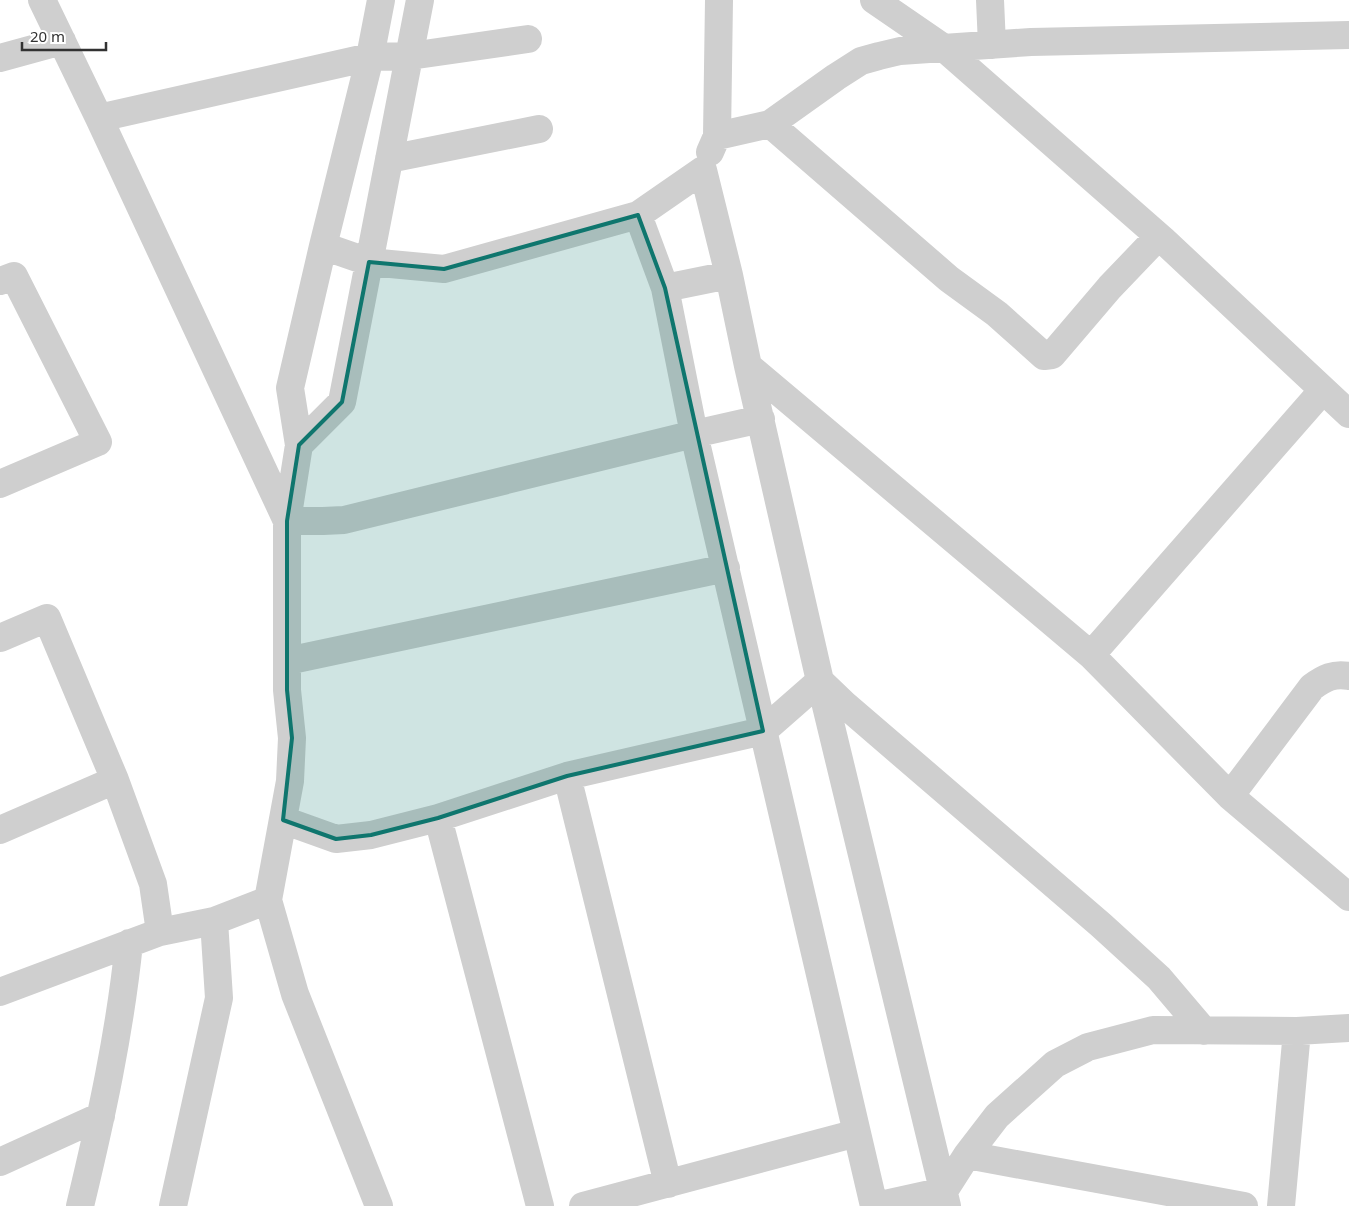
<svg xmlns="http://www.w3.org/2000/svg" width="1349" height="1206" viewBox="0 0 1349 1206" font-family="'Noto Sans',sans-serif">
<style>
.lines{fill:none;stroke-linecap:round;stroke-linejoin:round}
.street{stroke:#cfcfcf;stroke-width:28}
.marked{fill:#0f766e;fill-opacity:0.2;stroke:#0f766e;stroke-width:4;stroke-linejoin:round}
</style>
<rect width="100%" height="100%" fill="#fff"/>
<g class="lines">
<path class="street" d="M42,0L99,118L287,521
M874,0L944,48L1163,240
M990,0L992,45
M0,58L62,41
M99,118L370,57L410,56L528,39
M770,124L836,77L861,61L879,56L900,51L1031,42L1349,35
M717,136L770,124L949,279L997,314L1044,356L1052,355L1110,287L1155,240H1163L1349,414
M710,152L717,136L719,0
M389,159L539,129
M638,215L665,288L694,434L874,1206
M323,246L369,262L444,269L638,215L703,170L729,275
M0,281L14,276L98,442L0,484
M665,288L729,275L748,366L1091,655L1230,796L1349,897
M748,366L820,681L947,1206
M299,445L342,402L420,0
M287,521H323L344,520L694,434L761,419
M0,638L47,618L115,780L153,884L160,932
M1091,655L1323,390
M287,661L726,568
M567,776L668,1184
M1230,796L1312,687C1324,678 1334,673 1349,676
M438,818L540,1206
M283,820L336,839L371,835L438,818L567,776L763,731L820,681L844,704L1101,925L1159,978L1204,1031
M0,830L115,780
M0,992L160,932L214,921L268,900
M967,1155L1244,1206
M0,1162L101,1116
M80,1206C101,1119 120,1032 129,943
M173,1206L219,998L214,921
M379,1206L295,994L268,900L290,781L292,738L287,690V521L299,445L290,388L323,246L370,57L381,0
M583,1206L857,1133
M876,1206L944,1191L967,1155L997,1116L1055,1064L1088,1047L1153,1030L1297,1031L1349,1028
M1281,1206L1297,1031"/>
</g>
<path class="marked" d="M638,215L665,288L763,731L567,776L438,818L371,835L336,839L283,820L292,738L287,690V521L299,445L342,402L369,262L444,269Z"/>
<path d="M22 42v8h84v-8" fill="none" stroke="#323232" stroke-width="2.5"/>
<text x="30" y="42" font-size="15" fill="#323232" stroke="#ffffff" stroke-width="4" paint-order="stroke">20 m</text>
</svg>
